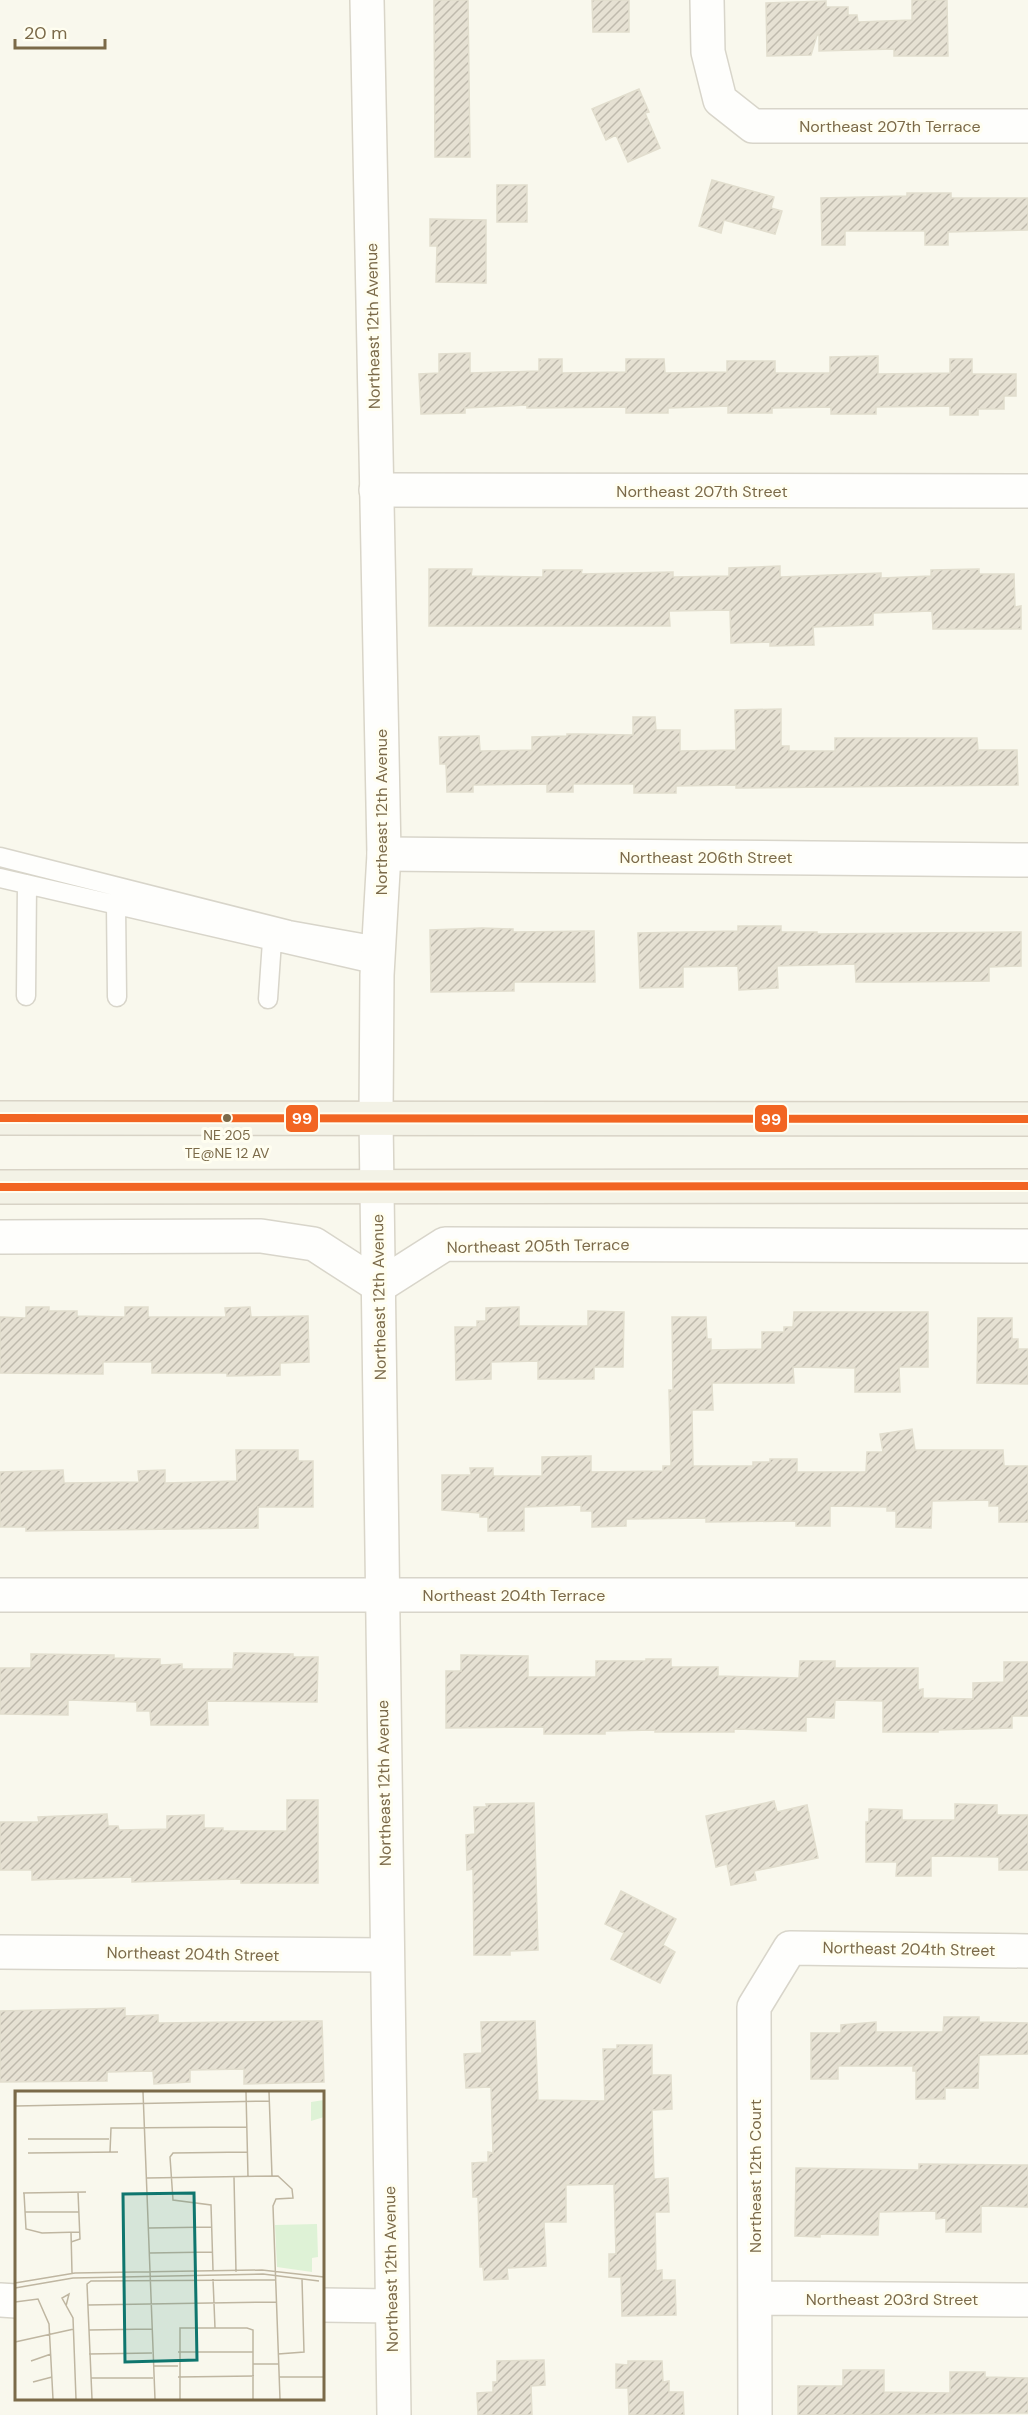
<svg xmlns="http://www.w3.org/2000/svg" width="1028" height="2415" viewBox="0 0 1028 2415" font-family="'DM Sans',sans-serif">
<style>
.building{fill:url(#building-hatch);stroke:#e2dece;stroke-width:1.5}
.lines{fill:none;stroke-linecap:round;stroke-linejoin:round}
.lane-casing{stroke:#d8d5ca;stroke-width:21}
.street-casing{stroke:#d8d5ca;stroke-width:36}
.secondary-casing{stroke:#d9d5c8;stroke-width:36}
.primary-casing{stroke:#d8d3c6;stroke-width:36}
.lane{stroke:#fefefc;stroke-width:18}
.street{stroke:#fefefc;stroke-width:33}
.secondary{stroke:#fefefc;stroke-width:33}
.primary{stroke:#f3f2e6;stroke-width:33}
.bus-1-casing{stroke:#fffef0;stroke-width:12}
.bus-1{stroke:#f26522;stroke-width:8}
.bus-dot{fill:#7b6a49;stroke:#fffef0;stroke-width:2}
.labels{text-anchor:middle;dominant-baseline:central;stroke-width:6;stroke-linejoin:round;paint-order:stroke}
.bus-label{font-size:14px;fill:#7b6a49;stroke:#fffef0}
.street-label{font-size:16px;fill:#7b6a49;stroke:#fffef0}
.inset-road{fill:none;stroke:#bfb6a1;stroke-width:1.5}
.view{fill:#0f766e;fill-opacity:0.15;stroke:#0f766e;stroke-width:3}
.inset-edge{fill:none;stroke:#7b6a49;stroke-width:3}
.line-badge{stroke:#fffef0;stroke-width:2}
.badge-label{font-size:16px;text-anchor:middle;font-weight:bold;fill:#fff}
</style>
<defs>
<pattern id="building-hatch" width="6" height="6" patternUnits="userSpaceOnUse" patternTransform="scale(1.5)"><rect width="6" height="6" fill="#e6e1d3"/><path d="M-1 1l2-2M0 6l6-6M5 7l2-2" fill="none" stroke="#bfbaad"/></pattern>
</defs>
<rect width="100%" height="100%" fill="#f9f8ed"/>
<path class="building" d="M434,0H468L470,157H435Z
M592,0H629V32H593Z
M912,0H947L948,56H894V49L819,51V35H817L811,55L767,56L766,3L826,1V7H848V15H857L858,22L912,20Z
M639,89L649,112L645,113L660,148L628,162L616,135L606,140L592,109Z
M712,180L774,197L771,208L782,211L775,234L724,220L721,233L699,226Z
M497,185H527V222H497Z
M907,193H951V198H1028V230L948,232V245H925V231H845V245H822L821,198L907,196Z
M430,219L486,220V283L436,282L437,246H430Z
M470,353V373L539,371V359H562V373L626,372V359H664L665,373L727,372V361H775V373H830V357L878,356V374L950,373V359H972V374H1016V396H1004V409H978V415H950V406L876,407V414H831V407L772,408V413H728V406L668,408V413H626V407L527,408V405L465,408V413L421,414L419,374L439,373V354Z
M780,566V577L881,573V578L931,576V570L979,569V574H1014L1015,607L1021,606V629H933L932,611L873,613V625L813,627L814,645L770,646V642L731,643L730,610L669,611L670,626H429V569H472L471,576L543,577V570H582L581,574L673,572V577L729,576V568Z
M781,709V746H789V751H835V738H977L978,750H1017L1018,785L736,788V785L676,786V793H634V784H573V792H547V784L473,785V792H447L446,764H440L439,737L479,736L480,751L532,750V737L567,736V734H579L633,735V717H655L656,730H680V751L736,750L735,710Z
M738,926H781V932H817V934L1021,932V966L989,967V981L900,982H856L855,964L777,966L778,988L739,990L738,966L683,967V987L640,988L638,933L738,931Z
M482,928L513,929V932L594,931L595,982H514V991L431,992L430,930Z
M26,1307H49V1311H77V1316L125,1317V1307H148V1317H226L225,1308L250,1307L251,1317L308,1316L309,1362L280,1363V1375L227,1376V1373H152V1362H103V1374L0,1373V1317L26,1318Z
M519,1307V1326H588V1311L624,1312L623,1367H594V1379H538V1361L491,1362V1379L456,1380L455,1327H477V1321H486V1308Z
M794,1312H928V1367H899L900,1392H855V1368L793,1367L794,1383H712L713,1410H692L693,1466H753V1462H770V1459H797V1472H866L867,1452H883L880,1434L912,1429L915,1450H1003L1004,1466H1028V1522H999V1506H989V1500L932,1501L931,1528L896,1527V1511H887V1507L830,1506V1526H796V1521L706,1522V1518L626,1519V1526L592,1527V1511H581V1505L524,1507V1531H488V1517H480V1513L442,1510V1475H471L470,1468H493V1476H542V1457L591,1456V1472L663,1471V1466H671L669,1390H673L672,1317H706L707,1339H711V1350L762,1349V1332H784V1327H793Z
M978,1318H1012V1339H1018V1349H1028V1384L977,1383Z
M236,1450H298V1461H313V1507H258V1528L26,1531V1527H0V1472L63,1470L64,1483L139,1482L138,1471L165,1470V1483L237,1481Z
M234,1653L293,1654V1657H318L317,1702L207,1701L208,1725H151L150,1711H137V1702L68,1700V1715L0,1714V1668H31V1654L114,1655V1658L160,1659V1665L182,1664V1669H233Z
M461,1655L528,1656V1677H596V1661H646V1659H671V1667H718V1676L799,1678L800,1661H835V1668H918V1690L923,1689V1698L973,1699V1683L1004,1682V1662H1028V1716H1012V1728L938,1730V1732H883V1701L835,1700L834,1718L806,1717V1731L734,1729V1732H655V1730L605,1731V1734H544V1727L446,1728V1671H461Z
M287,1800H318V1883H241V1879L132,1882V1877L32,1880V1870H0V1822H39L38,1817L107,1814L108,1826H118L119,1830L167,1829V1816L204,1815V1828H223V1831H287Z
M774,1801L777,1812L807,1805L818,1858L754,1871L756,1880L731,1885L727,1864L716,1867L706,1816Z
M534,1803L538,1950L510,1951V1955H474L473,1869L467,1870L466,1835L475,1834L474,1807H487L486,1804Z
M955,1804L997,1805V1815H1028V1870H999V1857L931,1856V1876H896L897,1862H866V1822H869V1809L902,1810V1820H955Z
M621,1891L676,1919L663,1945L675,1952L660,1983L611,1959L624,1933L605,1924Z
M125,2008V2016L158,2015V2023L322,2021L324,2082L244,2084V2069L190,2070V2082L154,2084L153,2071L107,2072V2081L0,2082V2011Z
M944,2017H979V2022L1028,2023V2054L979,2055L978,2088H945V2099H916V2071H913V2066H838V2079H811V2033H841V2025L876,2022V2032H943Z
M535,2021L538,2100L605,2101L603,2049H617V2045H652V2075H671L672,2109L652,2110L654,2179L668,2178L669,2212H655L656,2271L662,2270V2280H675L676,2315L622,2316L621,2277H609V2254H616L614,2184L566,2185V2222H544L546,2266L507,2268L508,2279L484,2280L483,2267H480L478,2197H473L472,2163L488,2162V2152L493,2153L491,2087L466,2088L464,2054L482,2053L481,2022Z
M919,2164L1028,2165V2207L981,2206V2232H946V2218L936,2219V2211L879,2212L878,2235L820,2234V2237L795,2236L796,2168L919,2170Z
M544,2360L545,2385L531,2386L532,2415H478L477,2393L493,2392V2382H497V2361Z
M628,2361H662L663,2382L669,2381V2392H683L684,2415H629L628,2388H616V2364L628,2365Z
M843,2370H884V2392L950,2393V2372H985V2377L1028,2378V2413L798,2415V2386H843Z"/>
<g class="lines">
<defs>
<path id="lane" d="M0,857L289,930L379,946
M0,878L378,965
M116,905L117,997
M26,996L27,884
M268,999L272,941"/>
<path id="street" d="M707,0L708,52L720,100L753,126H1028
M376,490L1028,491
M384,854L1028,860
M0,1237L261,1236L314,1244L379,1286L445,1244L1028,1246
M0,1595H1028
M0,1952L387,1955
M755,2298L1028,2300
M0,2300L16,2301
M322,2305L391,2306
M755,2415L754,2007L790,1948L1028,1951"/>
<path id="secondary" d="M367,0L384,854L377,975L376,1118L394,2415"/>
<path id="primary" d="M0,1118L1028,1119
M0,1187L1028,1186"/>
</defs>
<use href="#lane" class="lane-casing"/>
<use href="#street" class="street-casing"/>
<use href="#secondary" class="secondary-casing"/>
<use href="#primary" class="primary-casing"/>
<use href="#lane" class="lane"/>
<use href="#street" class="street"/>
<use href="#secondary" class="secondary"/>
<use href="#primary" class="primary"/>
<defs>
<path id="bus-1" d="M0,1118L1028,1119
M0,1187L1028,1186"/>
</defs>
<use href="#bus-1" class="bus-1-casing"/>
<use href="#bus-1" class="bus-1"/>
</g>
<circle class="bus-dot" cx="227" cy="1118" r="5"/>
<g class="labels">
<g class="bus-label">
<text x="227" y="1135">NE 205<tspan x="227" dy="18">TE@NE 12 AV</tspan></text>
</g>
<g class="street-label">
<text x="890" y="126">Northeast 207th Terrace</text>
<text transform="translate(373 326) rotate(-91)">Northeast 12th Avenue</text>
<text x="702" y="491">Northeast 207th Street</text>
<text transform="translate(381 812) rotate(-90)">Northeast 12th Avenue</text>
<text x="706" y="857">Northeast 206th Street</text>
<text transform="translate(538 1246) rotate(-1)">Northeast 205th Terrace</text>
<text transform="translate(379 1297) rotate(-91)">Northeast 12th Avenue</text>
<text x="514" y="1595">Northeast 204th Terrace</text>
<text transform="translate(384 1783) rotate(-91)">Northeast 12th Avenue</text>
<text transform="translate(909 1949) rotate(1)">Northeast 204th Street</text>
<text transform="translate(193 1954) rotate(1)">Northeast 204th Street</text>
<text transform="translate(755 2176) rotate(-90)">Northeast 12th Court</text>
<text transform="translate(391 2269) rotate(-91)">Northeast 12th Avenue</text>
<text x="892" y="2299">Northeast 203rd Street</text>
</g>
</g>
<g transform="translate(15 2091)">
<rect width="309" height="309" fill="#f9f8ed"/>
<path d="M309,9V26L296,30V11Z" fill="#def2d6"/>
<path d="M302,133L303,166L297,167V181L262,176L260,134Z" fill="#def2d6"/>
<path class="inset-road" d="M128,1L140,308M231,1L233,86M254,1L257,85M1,15L255,10M0,25L1,1M13,48H94M95,61L96,37L232,36M13,62L103,61M219,86L221,181M132,87L263,85L277,98L278,107L261,108L258,115L265,308M8,102L71,101M9,102L11,138L27,142L64,141M10,121H64M134,137L197,136M56,141L57,182M56,151L65,148L63,101M135,162L197,161M198,179L196,114L158,109L155,66L158,62L232,61M198,188L200,237M0,192L60,182L247,179L309,186M0,197L58,187L248,183L304,190M0,211L23,208L34,233L38,308M73,214L262,211M51,215L54,203L47,207L58,227L61,308M74,239L137,238M0,251L59,238M163,261H238M74,263L137,262M263,263L289,261L287,188M16,270L36,263M238,273H263M138,275H163M163,286L239,285M264,286H309M76,287H138M18,291L37,286M77,308L72,193L76,190L261,189M165,308V237H232L238,239V308"/>
<path class="view" d="M179,102L182,269L110,271L108,103Z"/>
<rect width="309" height="309" class="inset-edge"/>
</g>
<g class="line-badge">
<rect x="285" y="1104" width="34" height="29" rx="6" fill="#f26522"/>
<rect x="754" y="1104" width="34" height="29" rx="6" fill="#f26522"/>
</g>
<g class="badge-label">
<text x="302" y="1124">99</text>
<text x="771" y="1125">99</text>
</g>
<path d="M15 39v9h90v-9" fill="none" stroke="#7b6a49" stroke-width="3"/>
<text x="24" y="39" font-size="18" fill="#7b6a49" stroke="#fffef0" stroke-width="4.5" paint-order="stroke">20 m</text>
</svg>
